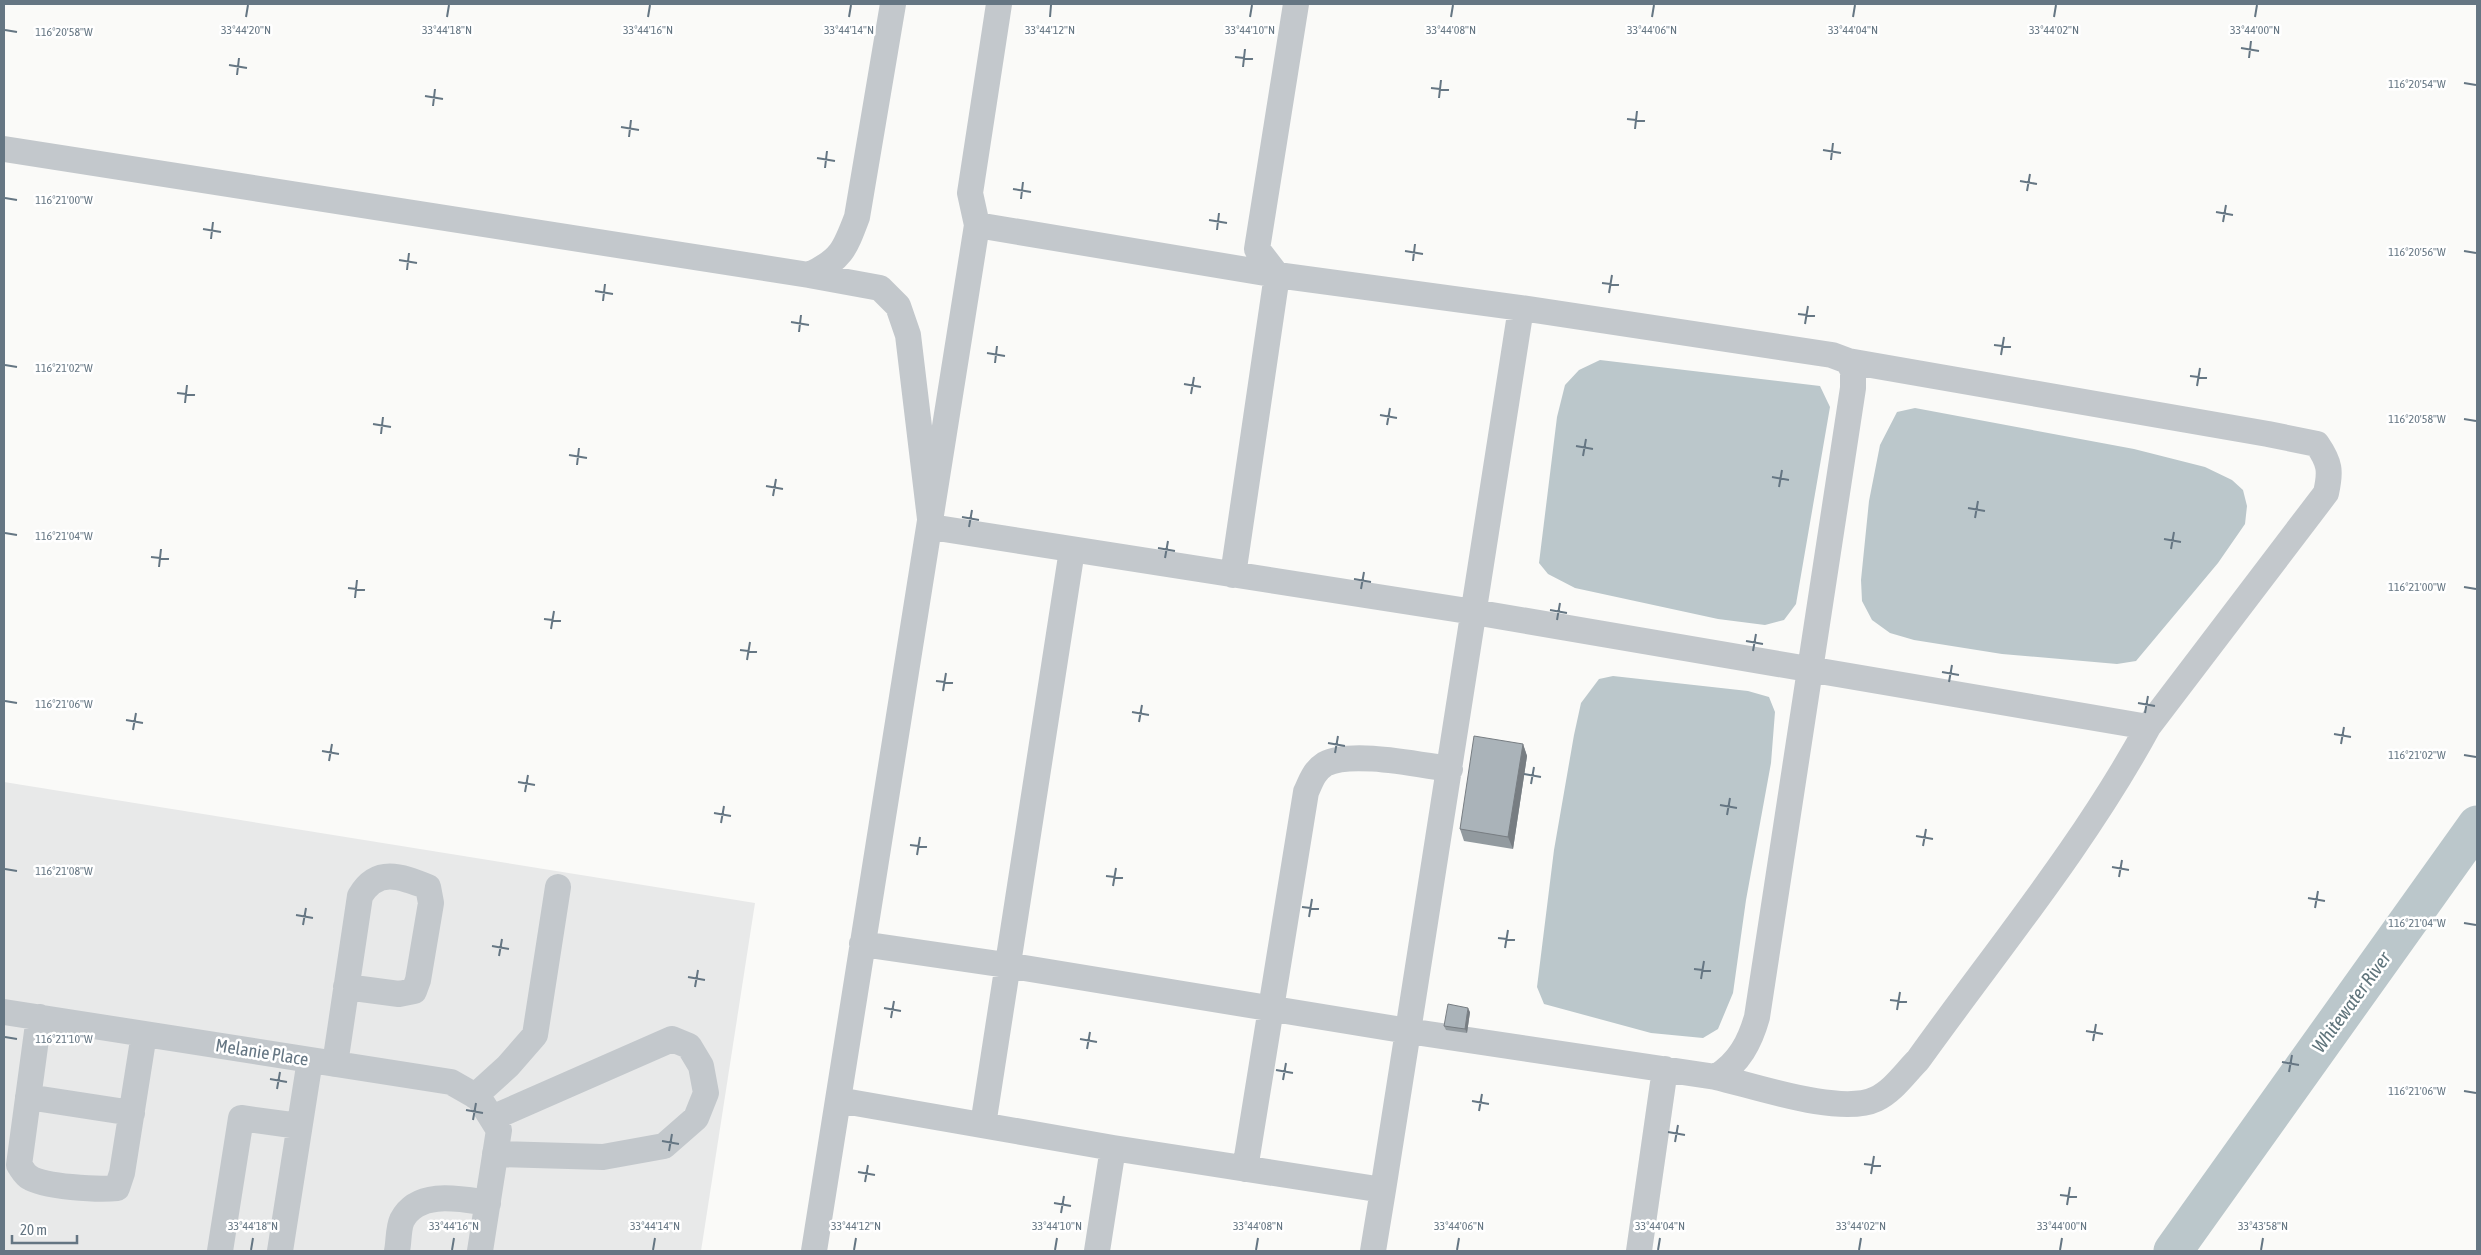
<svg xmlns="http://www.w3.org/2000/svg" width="2481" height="1255" viewBox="0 0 2481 1255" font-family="'Asap Condensed',sans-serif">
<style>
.built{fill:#e8e9e9}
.water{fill:#bbc7cb}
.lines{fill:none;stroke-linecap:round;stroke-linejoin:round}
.river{stroke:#bbc7cb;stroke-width:39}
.minor{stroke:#c3c8cc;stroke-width:26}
.wall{fill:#929a9f}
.shaded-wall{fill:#777d82}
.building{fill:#aab3b9;stroke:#777d82}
.ticks{fill:none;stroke:#657683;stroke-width:2}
.labels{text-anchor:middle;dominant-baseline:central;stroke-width:5;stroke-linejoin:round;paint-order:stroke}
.street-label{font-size:18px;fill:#657683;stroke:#fff}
.water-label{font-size:19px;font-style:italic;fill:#60757c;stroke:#fff}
.ticks-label{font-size:12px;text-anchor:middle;fill:#657683;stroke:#fff;stroke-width:5;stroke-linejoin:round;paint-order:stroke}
</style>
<rect width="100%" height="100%" fill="#fafaf8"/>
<path class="built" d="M4,782L755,903L701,1251H4Z"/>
<path class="water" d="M1600,360L1820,386L1830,407L1796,604L1784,620L1765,625L1718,619L1575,588L1548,574L1539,563L1557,417L1565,385L1579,370Z
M1915,408L2134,449L2205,467L2232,480L2243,490L2247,506L2245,524L2218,563L2136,661L2117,664L2002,654L1914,640L1890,633L1872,620L1862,601L1861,580L1869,501L1880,445L1897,412Z
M1613,676L1748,691L1769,697L1775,712L1771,763L1746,900L1733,993L1718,1029L1703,1038L1651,1033L1544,1004L1537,987L1554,850L1574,735L1581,703L1599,679Z"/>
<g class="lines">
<path class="river" d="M2173,1251L2477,825"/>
<path class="minor" d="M4,149L809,275C841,260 845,249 857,217L893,4
M809,275L880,288L898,306L908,335L931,527L1474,612L2148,727L2326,493C2331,471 2330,463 2317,444L2268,434L1848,361
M1233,575L1277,275L1257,249L1296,4
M862,944L1006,965L1408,1031L1521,308
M4,1012L451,1082L479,1098L499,1130L480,1251
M39,1017L19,1165C22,1169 25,1175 29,1177C43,1187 99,1190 117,1188L122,1173L144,1034
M335,1064L360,896C377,867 400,876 428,887L431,903L418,980L414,991L399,994L346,987
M1716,1077C1755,1086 1841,1116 1876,1099C1893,1091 1905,1073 1918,1060C1996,951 2084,845 2148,727
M475,1096L508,1066L535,1035L558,887
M28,1097L132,1113
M838,1100L1113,1148L1383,1190L1408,1031L1716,1077C1739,1063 1750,1042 1757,1017L1853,388V371L1848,361L1832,355L1521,308L1277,275L977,225
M492,1118L672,1039L689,1046L701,1066L706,1093L696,1118L664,1146L603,1157L495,1154
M983,1125L1072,550
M1245,1169L1306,792C1311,781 1314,771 1325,764C1352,750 1419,765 1450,769
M220,1251L241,1118L299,1126
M280,1251L310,1060
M397,1251C399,1242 398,1229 402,1220C418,1189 461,1199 488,1203
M814,1251L977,225L970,193L999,4
M1097,1251L1113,1148
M1373,1251L1383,1190
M1639,1251L1665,1069"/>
</g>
<path class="wall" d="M1523,744L1527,756L1513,849L1464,841L1460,829Z
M1470,1012L1467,1033L1446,1030L1444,1026Z"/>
<path class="shaded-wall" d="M1523,744L1527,756L1513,849L1508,837Z
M1468,1008L1470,1012L1467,1033L1465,1029Z"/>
<path class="building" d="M1474,736L1523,744L1508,837L1460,829Z
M1448,1004L1468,1008L1465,1029L1444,1026Z"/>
<path class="ticks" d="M246,17L248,5M447,17L449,5M648,17L650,5M849,17L851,5M1050,17L1051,5M1250,17L1252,5M1451,17L1453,5M1652,17L1654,5M1853,17L1855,5M2054,17L2056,5M2255,17L2257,5M5,30L17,32M2241,48L2259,51M1235,57L1253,59M2249,58L2251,41M229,65L247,68M1243,67L1245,49M237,75L239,58M2464,83L2476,85M1431,88L1449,90M425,96L443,99M1439,98L1441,80M433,106L435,89M1627,119L1645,121M621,127L639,130M1635,129L1637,111M629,137L631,120M1823,150L1841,153M817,158L835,161M1831,160L1833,143M825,168L827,151M2020,181L2037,184M1013,189L1031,192M2027,191L2030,174M5,198L17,200M1021,199L1023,182M2216,212L2233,215M1209,220L1227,223M2223,222L2226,205M203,229L221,232M1217,230L1219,213M211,239L213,222M1405,251L1423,254M2464,251L2476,253M399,260L417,263M1413,261L1415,244M407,270L409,253M1602,283L1619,285M595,291L613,294M1609,293L1612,275M603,301L605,284M1798,314L1815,316M791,322L809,325M1805,324L1808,306M799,332L801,315M1994,345L2011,347M987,353L1005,356M2001,355L2004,337M995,363L997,346M5,365L17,367M2190,376L2207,378M1184,384L1201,387M2197,386L2200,368M177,393L195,395M1191,394L1194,377M185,403L187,385M1380,415L1397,418M2464,419L2476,421M373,424L391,427M1387,425L1390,408M381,434L383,417M1576,446L1593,449M569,455L587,458M1583,456L1586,439M577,465L579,448M1772,477L1789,480M766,486L783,489M1779,487L1782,470M773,496L776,479M1968,508L1985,511M962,517L979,520M1975,518L1978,501M969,527L972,510M5,533L17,535M2164,539L2181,542M1158,548L1175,551M2171,549L2174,532M151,557L169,559M1165,558L1168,541M159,567L161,549M1354,579L1371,582M2464,587L2476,589M348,588L365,590M1361,589L1364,572M355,598L357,580M1550,610L1567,613M544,619L561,621M1557,620L1560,603M551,629L554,611M1746,641L1763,644M740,650L757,652M1753,651L1756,634M747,660L750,642M1942,672L1959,675M936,681L953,683M1949,682L1952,665M943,691L946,673M5,701L17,703M2138,703L2155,706M1132,712L1149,715M2145,713L2148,696M126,720L143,723M1139,722L1142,705M133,730L136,713M2334,734L2351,737M1328,743L1345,746M2341,744L2344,727M322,751L339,754M1335,753L1338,736M2464,755L2476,757M329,761L332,744M1524,774L1541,777M518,782L535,785M1531,784L1534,767M525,792L528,775M1720,805L1737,808M714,813L731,816M1727,815L1730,798M721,823L724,806M1916,836L1933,839M910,845L927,847M1923,846L1926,829M917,855L920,837M2112,867L2129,870M5,869L17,871M1106,876L1123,878M2119,877L2122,860M1113,886L1116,868M2308,898L2325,901M1302,907L1319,909M2315,908L2318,891M296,915L313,918M1309,917L1312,899M2464,923L2476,925M303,925L306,908M1498,938L1515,940M492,946L509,949M1505,948L1508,930M499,956L502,939M1694,969L1711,971M688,977L705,980M1701,979L1704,961M695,987L698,970M1890,1000L1907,1002M884,1008L901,1011M1897,1010L1900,992M891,1018L894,1001M2086,1031L2103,1034M5,1037L17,1039M1080,1039L1097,1042M2093,1041L2096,1024M1087,1049L1090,1032M2282,1062L2299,1065M1276,1070L1293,1073M2289,1072L2292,1055M270,1079L287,1082M1283,1080L1286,1063M277,1089L280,1072M2464,1091L2476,1093M1472,1101L1489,1104M466,1110L483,1113M1479,1111L1482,1094M473,1120L476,1103M1668,1132L1685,1135M662,1141L679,1144M1675,1142L1678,1125M669,1151L672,1134M1864,1164L1881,1166M858,1172L875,1175M1871,1174L1874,1156M865,1182L868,1165M2060,1195L2077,1197M1054,1203L1071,1206M2067,1205L2070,1187M1061,1213L1064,1196M251,1250L253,1238M452,1250L454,1238M653,1250L655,1238M854,1250L856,1238M1055,1250L1057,1238M1256,1250L1258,1238M1457,1250L1459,1238M1658,1250L1660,1238M1859,1250L1861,1238M2060,1250L2062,1238M2261,1250L2263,1238"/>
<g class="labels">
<g class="street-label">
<text transform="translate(262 1052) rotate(9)">Melanie Place</text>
</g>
<g class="water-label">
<text transform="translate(2351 1002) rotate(-54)">Whitewater River</text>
</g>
</g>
<g class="ticks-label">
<text x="246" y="34">33°44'20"N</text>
<text x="447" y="34">33°44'18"N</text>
<text x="648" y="34">33°44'16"N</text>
<text x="849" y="34">33°44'14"N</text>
<text x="1050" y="34">33°44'12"N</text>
<text x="1250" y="34">33°44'10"N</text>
<text x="1451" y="34">33°44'08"N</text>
<text x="1652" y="34">33°44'06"N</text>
<text x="1853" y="34">33°44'04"N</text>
<text x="2054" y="34">33°44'02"N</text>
<text x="2255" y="34">33°44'00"N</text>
<text x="64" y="36">116°20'58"W</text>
<text x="2417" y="88">116°20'54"W</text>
<text x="64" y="204">116°21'00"W</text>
<text x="2417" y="256">116°20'56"W</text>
<text x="64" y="372">116°21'02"W</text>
<text x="2417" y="423">116°20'58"W</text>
<text x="64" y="540">116°21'04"W</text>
<text x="2417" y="591">116°21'00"W</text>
<text x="64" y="708">116°21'06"W</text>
<text x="2417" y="759">116°21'02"W</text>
<text x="64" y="875">116°21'08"W</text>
<text x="2417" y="927">116°21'04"W</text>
<text x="64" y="1043">116°21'10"W</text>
<text x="2417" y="1095">116°21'06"W</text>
<text x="253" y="1230">33°44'18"N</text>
<text x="454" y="1230">33°44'16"N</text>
<text x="655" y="1230">33°44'14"N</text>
<text x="856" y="1230">33°44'12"N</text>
<text x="1057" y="1230">33°44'10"N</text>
<text x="1258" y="1230">33°44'08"N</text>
<text x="1459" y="1230">33°44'06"N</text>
<text x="1660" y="1230">33°44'04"N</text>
<text x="1861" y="1230">33°44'02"N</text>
<text x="2062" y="1230">33°44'00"N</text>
<text x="2263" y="1230">33°43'58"N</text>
</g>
<rect width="2481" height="1255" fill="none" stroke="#657683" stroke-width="10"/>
<path d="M12 1235v8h65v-8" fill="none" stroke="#657683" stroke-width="2.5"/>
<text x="20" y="1235" font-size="15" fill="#657683" stroke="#ffffff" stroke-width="4" paint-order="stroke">20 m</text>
</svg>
